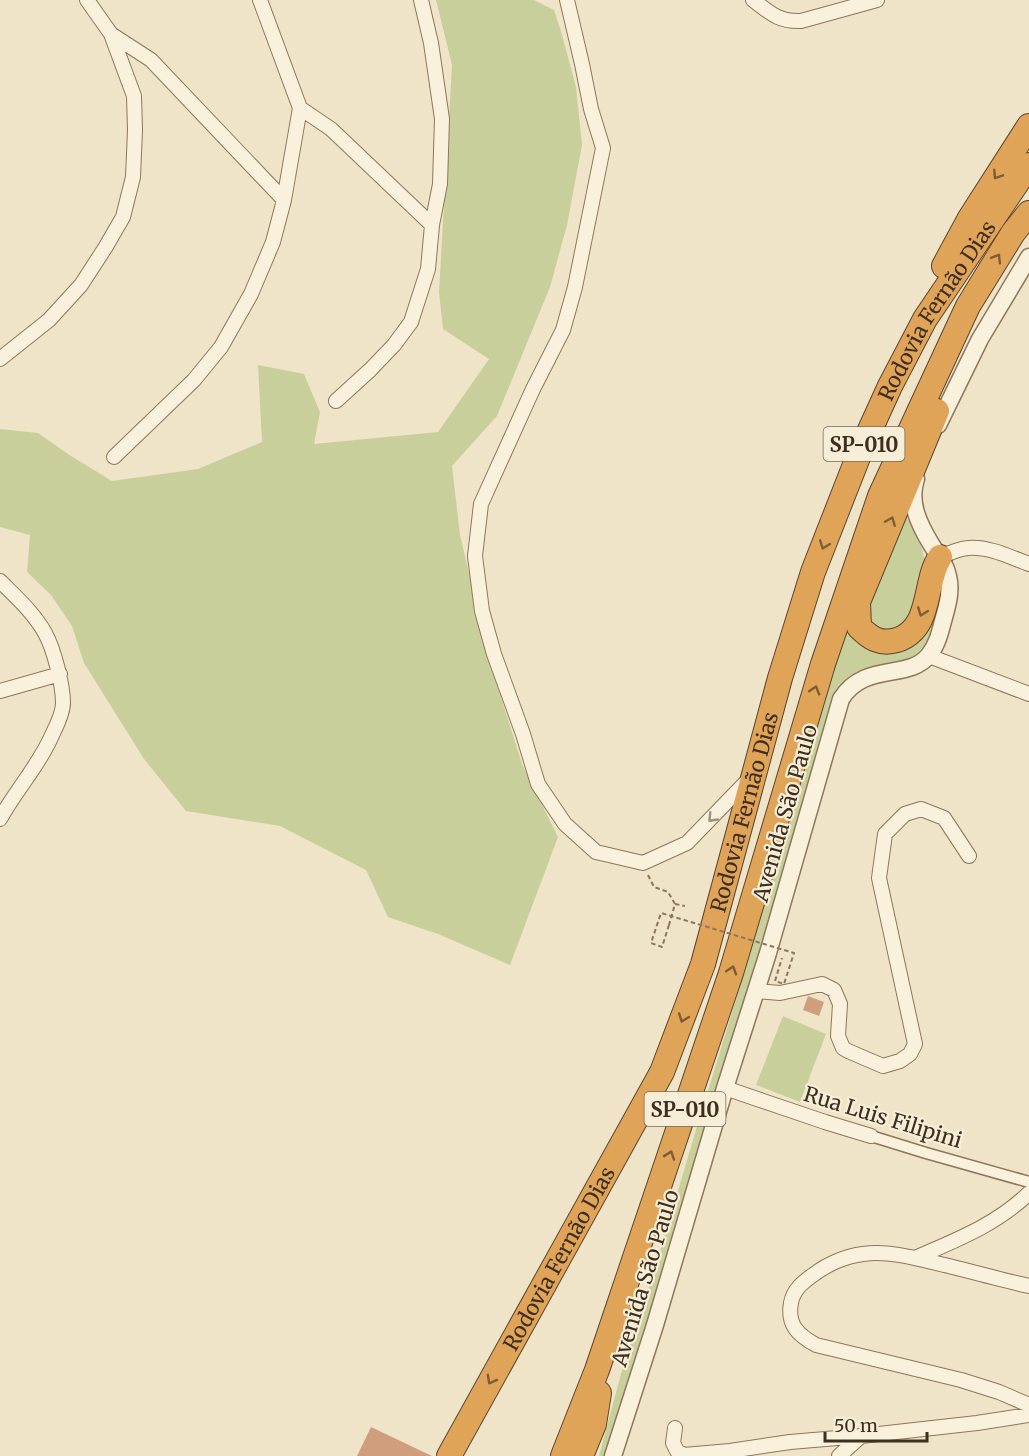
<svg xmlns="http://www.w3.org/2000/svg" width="1029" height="1456" viewBox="0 0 1029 1456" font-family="Merriweather,serif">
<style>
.green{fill:#c9cf9b}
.building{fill:#cf9f7d}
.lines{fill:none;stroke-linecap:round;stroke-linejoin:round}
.pedestrian-casing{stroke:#8d765c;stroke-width:13}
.minor-casing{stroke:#8d765c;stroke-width:16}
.tertiary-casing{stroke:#8d765c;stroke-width:19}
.motorway-casing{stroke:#5b4430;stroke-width:26}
.path{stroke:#8d765c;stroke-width:2;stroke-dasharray:4.5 3;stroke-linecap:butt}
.pedestrian{stroke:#faf1dc;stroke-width:10}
.minor{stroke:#faf1dc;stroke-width:14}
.tertiary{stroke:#faf1dc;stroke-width:16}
.motorway{stroke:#e0a458;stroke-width:24}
.path-bridge{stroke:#8d765c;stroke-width:2;stroke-dasharray:4.5 3;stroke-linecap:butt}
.oneway{stroke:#7e5d36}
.oneway2{stroke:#9c907e}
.labels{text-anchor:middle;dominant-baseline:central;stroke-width:4.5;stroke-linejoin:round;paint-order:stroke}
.shield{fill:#f7eed8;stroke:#756857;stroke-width:1.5}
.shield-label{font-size:20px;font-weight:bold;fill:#3d2e20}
.street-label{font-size:21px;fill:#3d2e20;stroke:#f7eed8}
</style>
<rect width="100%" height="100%" fill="#f0e4c8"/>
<path class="green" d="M436,0H534L554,10L561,31L576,87L582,145L567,225L550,287L497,416L452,466L460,535L490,662L522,764L558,837L510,965L438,934L388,917L366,870L280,826L186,811L144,759L84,663L72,626L51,595L27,572L30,535L0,527V429L38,433L71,456L112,481L198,469L262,442L258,365L304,374L320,412L314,444L438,432L489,359L443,329L439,292L452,65Z
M903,510C910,524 922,542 924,558C926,573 918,600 915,616L892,632L872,629L863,601Z
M940,591C942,601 938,613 934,623C931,631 928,641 922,648C904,672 860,659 839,687L769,920L738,1019L645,1337L605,1456H599L632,1333L647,1294L658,1258L696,1130L745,970L781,837L847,625C849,643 865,648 880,649Z
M783,1016L826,1034L800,1102L756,1085Z"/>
<path class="building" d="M808,996L824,1002L819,1016L803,1010Z
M371,1427L432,1456H357Z"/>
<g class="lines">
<defs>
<path id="pedestrian" d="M871,1136L926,1153L1029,1182"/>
<path id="minor" d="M567,0L582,64L591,109L603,148L575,287L563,330L533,389L481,504L475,556L482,611L494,654L523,734L538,784L565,824L596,852L643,863L687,843L748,780
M753,0C770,13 779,22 801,21L877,0
M111,34L151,60L284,200
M300,108L331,129L432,225
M0,359L49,320L81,285L105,248L123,217L133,177L135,130L134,96L111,34L87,0
M336,401L370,370L394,345L411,322L428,269L432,225L440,184L442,119L431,43L421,0
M114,457L194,380L221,347L251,294L273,242L284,200L300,108L260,0
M940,557C949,553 958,549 968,548C988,546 1010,557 1029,564
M0,581C16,597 34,613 45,633C54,649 63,685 63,703C63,712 57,725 53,733C40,764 16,790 0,819
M929,656L1029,694
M0,691L60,674
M756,991L780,993L822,984L834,990L840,1004L838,1036L843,1048L848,1051L883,1066L900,1061L910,1054L915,1044L879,878L885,834L905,814L921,809L944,818L969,856
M725,1088L825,1122L871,1136
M915,1258C956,1240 996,1225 1029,1193
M1029,1286C1002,1280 976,1273 949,1266C922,1260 892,1250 863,1254C846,1256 827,1264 813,1275C803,1282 793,1290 791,1303C787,1325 798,1335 816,1345L961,1380L999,1392L1029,1405
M675,1428L673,1443L677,1451L684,1455L730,1451L790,1442L861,1436
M839,1456L861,1436L977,1423L1029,1415"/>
<path id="tertiary" d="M938,425L980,339L1029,257
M613,1456L655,1325L725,1088L768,953L841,699C865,661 909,681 929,655C937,645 940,633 943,621C947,607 952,591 948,576C945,562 938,556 931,544C919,524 908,502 916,479"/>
<g id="motorway">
<path d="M944,266L970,218L1029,126"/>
<path d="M937,411L858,602L859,627C870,638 880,645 897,640C933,628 923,583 940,557"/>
<path id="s1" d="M449,1456L662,1072L703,964L780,678L813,572L860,452L890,386L925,319L1029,165"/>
<path d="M563,1456L597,1370L731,973L823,664L880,496L968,306L1013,233L1029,213"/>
<path d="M581,1456L594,1424L599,1393"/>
</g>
</defs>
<use href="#pedestrian" class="pedestrian-casing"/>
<use href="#minor" class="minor-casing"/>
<use href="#tertiary" class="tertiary-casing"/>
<use href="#motorway" class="motorway-casing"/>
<path class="path" d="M648,875L654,887L668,892L675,904L669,925
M675,904L685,906"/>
<use href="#pedestrian" class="pedestrian"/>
<use href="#minor" class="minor"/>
<use href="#tertiary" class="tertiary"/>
<use href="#motorway" class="motorway"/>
<path class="path-bridge" d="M669,925L662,947L651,943L661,913L794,953L784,984L775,981L782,958"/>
</g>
<defs><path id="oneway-chevron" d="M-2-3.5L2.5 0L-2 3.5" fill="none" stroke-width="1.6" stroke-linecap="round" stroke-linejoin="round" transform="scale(1.5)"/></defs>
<g class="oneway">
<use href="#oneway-chevron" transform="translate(997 175) rotate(123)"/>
<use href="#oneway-chevron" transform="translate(997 258) rotate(-59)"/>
<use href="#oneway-chevron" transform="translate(891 521) rotate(-68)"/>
<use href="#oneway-chevron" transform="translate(824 545) rotate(111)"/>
<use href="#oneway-chevron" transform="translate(922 612) rotate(111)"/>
<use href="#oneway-chevron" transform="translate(815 690) rotate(-73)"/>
<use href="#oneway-chevron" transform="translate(732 970) rotate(-72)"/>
<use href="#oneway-chevron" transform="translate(683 1018) rotate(110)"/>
<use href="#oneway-chevron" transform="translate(670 1155) rotate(-71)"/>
<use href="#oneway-chevron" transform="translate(491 1380) rotate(119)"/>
</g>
<use class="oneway2" href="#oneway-chevron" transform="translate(712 818) rotate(134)"/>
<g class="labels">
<g class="shield">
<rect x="823.5" y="427" width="81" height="34" rx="4.5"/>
<rect x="644.5" y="1092" width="81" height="34" rx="4.5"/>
</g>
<g class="shield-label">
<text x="864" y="444">SP-010</text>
<text x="685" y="1109">SP-010</text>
</g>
<g class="street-label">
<text stroke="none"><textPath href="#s1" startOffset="1252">Rodovia Fernão Dias</textPath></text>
<text stroke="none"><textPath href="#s1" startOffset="712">Rodovia Fernão Dias</textPath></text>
<text transform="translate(785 813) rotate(-74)">Avenida São Paulo</text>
<text transform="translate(883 1117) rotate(17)">Rua Luis Filipini</text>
<text stroke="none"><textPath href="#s1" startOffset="226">Rodovia Fernão Dias</textPath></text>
<text transform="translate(645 1278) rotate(-73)">Avenida São Paulo</text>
</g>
</g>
<path d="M825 1432v9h102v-9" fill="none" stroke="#3d2e20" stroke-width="3"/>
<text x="834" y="1432" font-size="18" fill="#3d2e20" stroke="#f7eed8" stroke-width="4.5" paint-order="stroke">50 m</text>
</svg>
